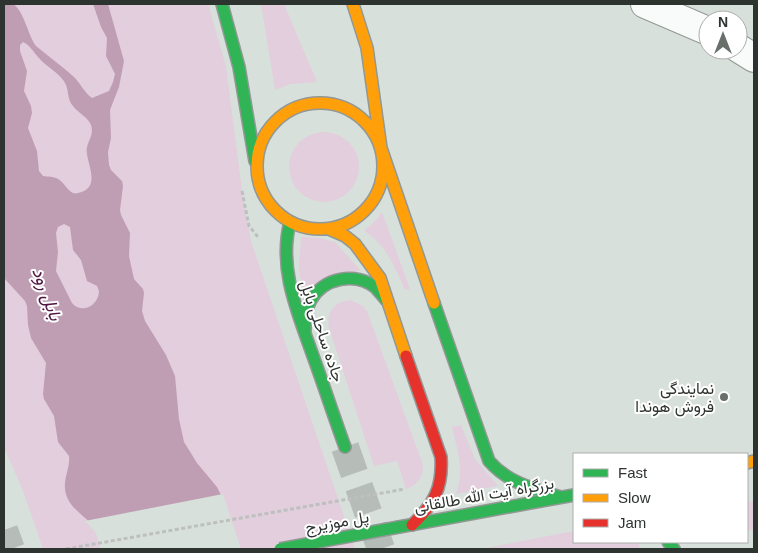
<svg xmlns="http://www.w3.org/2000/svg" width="758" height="553" viewBox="0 0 758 553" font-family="Helvetica,Vazirmatn,sans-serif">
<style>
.green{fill:#e2cedc}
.water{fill:#bf9eb4;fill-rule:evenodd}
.pier{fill:#d8e0db}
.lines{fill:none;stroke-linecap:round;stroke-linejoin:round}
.primary-tunnel{stroke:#b6bdb9;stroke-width:28;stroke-dasharray:28 14;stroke-linecap:butt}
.street-casing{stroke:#929895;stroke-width:30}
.fast-casing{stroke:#929895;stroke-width:14}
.slow-casing{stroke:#929895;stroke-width:14}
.jam-casing{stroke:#929895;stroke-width:14}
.path{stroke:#bdc0be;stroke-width:3;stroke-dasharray:4 2.5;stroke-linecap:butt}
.street{stroke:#f9fafa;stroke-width:28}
.fast{stroke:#30b455;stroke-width:11}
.slow{stroke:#ff9f0a;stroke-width:11}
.jam{stroke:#e5322d;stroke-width:11}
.fast-bridge-casing{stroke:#929895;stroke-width:14;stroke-linecap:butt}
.path-bridge{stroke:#bdc0be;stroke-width:3;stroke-dasharray:4 2.5;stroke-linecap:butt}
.fast-bridge{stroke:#30b455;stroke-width:11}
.poi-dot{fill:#69706b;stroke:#fff;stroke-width:2}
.labels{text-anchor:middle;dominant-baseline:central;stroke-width:4;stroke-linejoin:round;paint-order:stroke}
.street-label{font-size:16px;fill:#2d332f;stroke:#fff}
.poi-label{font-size:16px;fill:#2d332f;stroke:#fff;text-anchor:end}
.water-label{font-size:18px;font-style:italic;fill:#521544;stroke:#fff}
</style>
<rect width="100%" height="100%" fill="#d8e0db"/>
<path class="green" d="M4,4H208L226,66L242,191L251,241L355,549H43L23,491L4,447Z
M261,4H284L317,82L290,84L275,90Z
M289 167a35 35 0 1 1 70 0a35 35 0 1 1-70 0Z
M382,212L410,289L405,290C395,268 386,244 364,231L376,220Z
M301,237L319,238L335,242L360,270L303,297L299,267Z
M351,300L363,306L367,311L423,465C423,477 418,485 406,489L397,461L374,466L329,328C326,312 334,301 351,300Z
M461,425L475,459L498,486L456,494C465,471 457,449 452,427Z
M747,501L754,502V529L747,531Z
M574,531V542H638L640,549H481Z"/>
<path class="water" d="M4,4C6,4 9,3 12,4C23,7 28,36 36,46C48,56 62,66 74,77C81,84 84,92 92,98L109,91L113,82L115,74L106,56L107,38L101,27L93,4H108L124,61L119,87L110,110L111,138L108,152L109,165L111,170L122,181L123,186L120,210L121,215L130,233L129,256L134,279L143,289L144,293L142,311L145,321L166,355L175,376L179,419L184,442L197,463L217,487L221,495L94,526C81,513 63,504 65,483C66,473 70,466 69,456L58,442L54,416L44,399L43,394L46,363L31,338L28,325L27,306L25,301L4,278ZM23,42C31,46 33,52 39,58C46,67 62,74 66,85C69,92 67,99 73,106C78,113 88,117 91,125C94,134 89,139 87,147C84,161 104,187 78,193C69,196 65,182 58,179C53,176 48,177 43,176L39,171L37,151L28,128L32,113L31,106L24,91L27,71L20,51V45ZM64,224L70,227L73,250L81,260L87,281L97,286L99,291C99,305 82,315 72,303L56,271L58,252L56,233L58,227Z"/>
<path class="pier" d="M223,494L241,549H100L96,533L85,521Z"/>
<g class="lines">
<path class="primary-tunnel" d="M345,447L381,549
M4,530L11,549"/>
<defs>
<path id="street" d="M645,4L708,31
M738,48L754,58"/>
<path id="fast" d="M222,4L239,67L255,161
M290,222C278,269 298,313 313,356C324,386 334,417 345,447
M434,303L489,461C508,483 534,489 561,497
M305,331C305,320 305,310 311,300C323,278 356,271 376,288C379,292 383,296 386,300
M399,527L574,495
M668,542L674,549"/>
<path id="slow" d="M353,4L367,48L381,148L434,303
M257 166a63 63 0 1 1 126 0a63 63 0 1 1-126 0Z
M329,229L345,236L355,244L380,278L406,356
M747,463L754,461"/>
<path id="jam" d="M406,356L441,457C443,488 434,504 412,525"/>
</defs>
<use href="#street" class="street-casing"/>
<use href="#fast" class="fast-casing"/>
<use href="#slow" class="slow-casing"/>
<use href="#jam" class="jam-casing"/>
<path class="path" d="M242,191L249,226L258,237"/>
<use href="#street" class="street"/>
<use href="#fast" class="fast"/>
<use href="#slow" class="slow"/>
<use href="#jam" class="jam"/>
<defs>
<path id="fast-bridge" d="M280,549L399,527"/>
</defs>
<use href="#fast-bridge" class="fast-bridge-casing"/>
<path class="path-bridge" d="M66,549L405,489"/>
<use href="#fast-bridge" class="fast-bridge"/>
</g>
<circle class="poi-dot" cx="724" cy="397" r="5"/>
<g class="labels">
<g class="street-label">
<text transform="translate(322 331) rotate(71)">جاده ساحلی بابل</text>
<text transform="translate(484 495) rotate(-10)">بزرگراه آیت الله طالقانی</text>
<text transform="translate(337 522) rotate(-10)">پل موزیرج</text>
</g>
<g class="poi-label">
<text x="714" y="388">نمایندگی<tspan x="714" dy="18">فروش هوندا</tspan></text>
</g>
<g class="water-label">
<text transform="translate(47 294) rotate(70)">بابل رود</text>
</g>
</g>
<rect width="758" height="553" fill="none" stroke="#2d332f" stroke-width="10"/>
<rect x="573" y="453" width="175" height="90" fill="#ffffff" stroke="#abadac"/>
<rect x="583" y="469" width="25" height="8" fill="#30b455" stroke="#abadac"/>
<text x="618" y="478" font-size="15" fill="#2d332f">Fast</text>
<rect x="583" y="494" width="25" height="8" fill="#ff9f0a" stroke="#abadac"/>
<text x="618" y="503" font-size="15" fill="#2d332f">Slow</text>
<rect x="583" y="519" width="25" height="8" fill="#e5322d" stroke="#abadac"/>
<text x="618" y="528" font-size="15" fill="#2d332f">Jam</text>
<g transform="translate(723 35)"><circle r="24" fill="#ffffff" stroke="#abadac"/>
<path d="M0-4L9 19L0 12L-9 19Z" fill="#69706b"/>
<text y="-8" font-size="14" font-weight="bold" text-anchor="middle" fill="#2d332f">N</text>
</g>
</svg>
